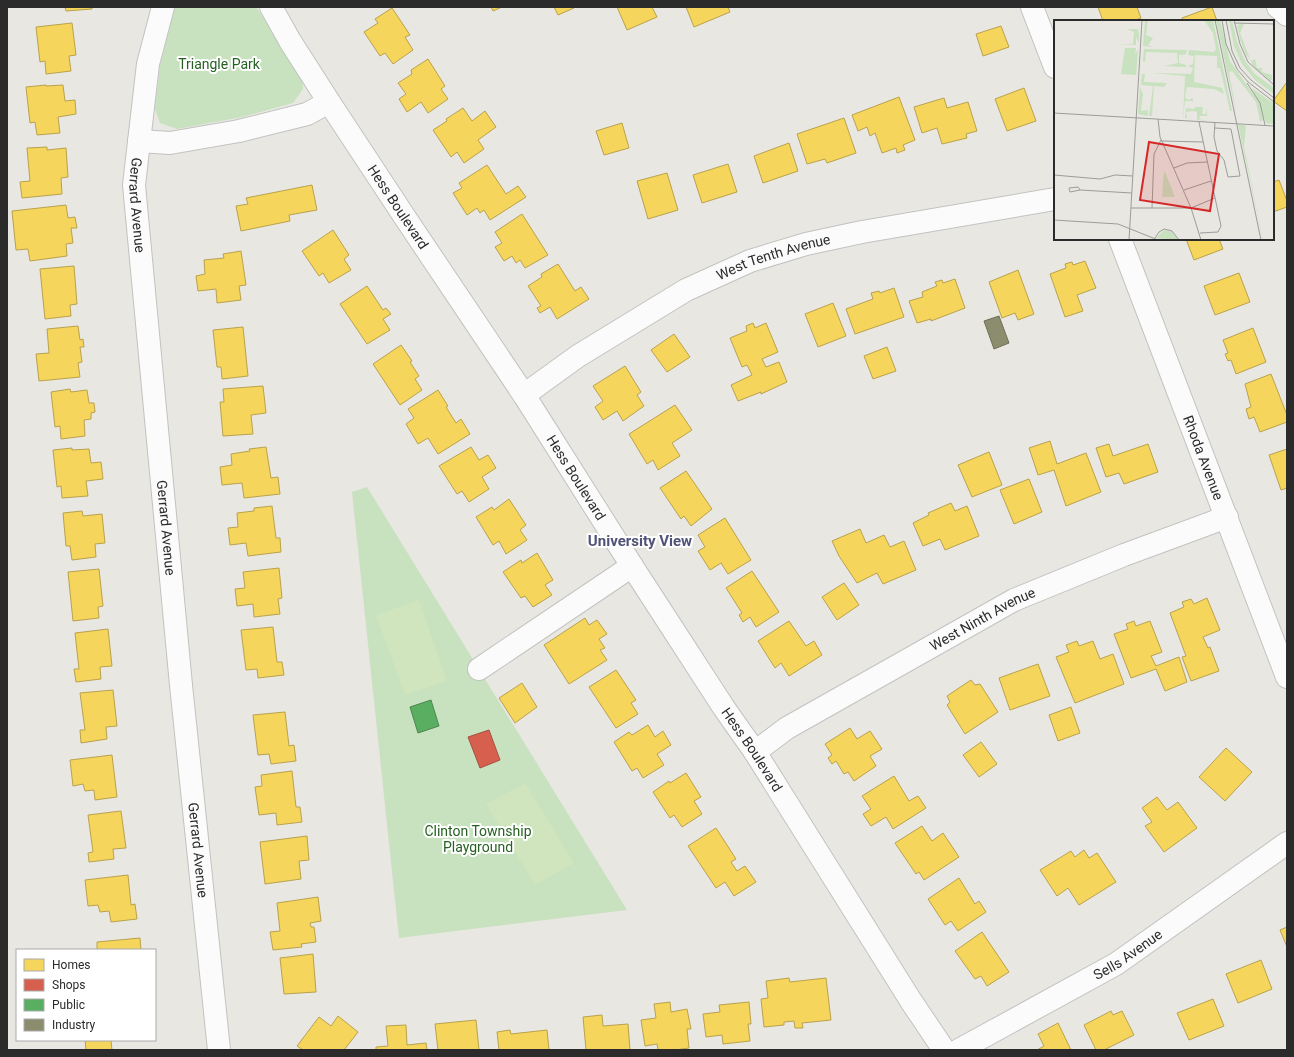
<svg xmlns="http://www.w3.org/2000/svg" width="1294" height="1057" viewBox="0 0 1294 1057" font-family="Roboto,sans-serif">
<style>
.green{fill:#c8e1be}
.pitch{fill:#d0e4bd}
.homes{fill:#f6d55c;stroke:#b9a24d}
.shops{fill:#d6604d;stroke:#a35043}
.public{fill:#5aae61;stroke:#4c8751}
.industry{fill:#8c8c6e;stroke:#6f6f5a}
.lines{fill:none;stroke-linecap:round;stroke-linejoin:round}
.minor-casing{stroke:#c2c2c1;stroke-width:24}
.minor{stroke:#fcfbfb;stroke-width:22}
.labels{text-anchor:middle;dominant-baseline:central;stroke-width:4;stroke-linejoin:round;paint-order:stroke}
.park-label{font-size:14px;fill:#276122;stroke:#fff}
.street-label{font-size:14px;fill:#2b2b2b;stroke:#fff}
.neighbourhood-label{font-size:15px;font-weight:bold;fill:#505277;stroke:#fff}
.inset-road{fill:none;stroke:#9c9c99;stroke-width:1}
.view{fill:#d62828;fill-opacity:0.15;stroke:#d62828;stroke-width:2}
.inset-edge{fill:none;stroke:#2b2b2b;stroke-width:2}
</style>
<rect width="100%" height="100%" fill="#e8e7e2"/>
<path class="green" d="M175,7H256L302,76L303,89L293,103L242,117L177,129L160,123L155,109L160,66Z
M367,487L627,910L399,938L352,492Z"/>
<path class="pitch" d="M419,600L447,681L405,695L376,615Z
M525,783L574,863L535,885L486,804Z"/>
<path class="homes" d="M65,7H92V9L66,11Z
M491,7H502L493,11Z
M554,7H574V8L558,15Z
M617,7H652L657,17L627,30Z
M686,7H728L730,12L694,27Z
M1098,7H1137L1141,18L1133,21H1103Z
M1212,7L1217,21H1183L1182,18Z
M392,8L410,35L405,37L413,50L393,64L385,53L380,56L364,32L378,23L375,19Z
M72,23L76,55L69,56L71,71L46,74L45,61L40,62L36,27Z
M1001,26L1009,47L983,56L976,34Z
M428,59L445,86L441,89L448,99L428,113L421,102L407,112L399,99L406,94L398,83L412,74L411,70Z
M1287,82V111L1273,101Z
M46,85V86L63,85L65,101L75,100L76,114L58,117L60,133L37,135L35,122L30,123L26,87Z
M1024,88L1036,121L1007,131L995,99Z
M899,97L915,140L903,145L905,150L897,153L896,148L882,153L875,133L870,136L867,127L858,131L852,115Z
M944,98L947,108L968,102L977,131L966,134L967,138L942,144L937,128L922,133L914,107Z
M463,108L472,121L485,111L496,127L478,140L484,149L464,163L457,152L451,157L433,130L447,121L446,119Z
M844,118L856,153L827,163L825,159L807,164L797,134Z
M622,123L629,148L604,155L596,131Z
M789,143L798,171L763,183L754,156Z
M47,147V150L66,148L68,177L61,178L62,194L22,198L20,182L30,181L27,148Z
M728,164L737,192L702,203L693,175Z
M487,165L506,194L518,186L526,197L490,220L484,210L480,213L477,208L467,215L453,193L462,188L459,183Z
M667,173L678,210L648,219L637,181Z
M1279,180L1287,201V207L1273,212V182Z
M312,185L317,210L289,215L290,221L241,231L236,206L248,204L246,198Z
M66,205L68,218L75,217L77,228H71L73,243L66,244L67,256L30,261L28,249L16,250L12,211Z
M522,214L548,255L525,268L520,260L516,263L512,256L504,261L495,247L502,243L495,232Z
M333,230L349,255L344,259L351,270L329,283L323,273L319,276L302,251Z
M1186,239H1219L1223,249L1194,260Z
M241,251L246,285L239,286L241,300L217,303L216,289L198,291L196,276L205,274L204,260L224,258L223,254Z
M1085,261L1096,288L1077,295L1083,311L1065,317L1050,274L1066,268L1065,264L1072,262L1073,265Z
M558,264L575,291L581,287L589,299L557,319L550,307L540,313L537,308L541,306L528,286L542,277L541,274Z
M74,266L77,304L70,305L71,316L45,319L40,269Z
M1018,270L1034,314L1018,320L1015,313L1002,318L989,282Z
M1239,273L1250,302L1215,315L1204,286Z
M955,279L965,308L931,321V319L917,323L909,301L923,297L922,292L937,286L935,282L942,280L943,283Z
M367,286L383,310L386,308L391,314L383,319L390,330L367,344L340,304Z
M894,288L904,317L855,334L846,309L873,299L871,293L879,291L880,293Z
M833,303L846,336L818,347L805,314Z
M753,323L755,328L766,323L778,352L762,359L766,367L779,362L787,382L761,394V392L738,401L731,385L752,375L747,365L742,367L730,338L747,331L746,326Z
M78,326L80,340L83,339L84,347H80L82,362L78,363L80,377L39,381L36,354L49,353L47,329Z
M243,327L248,376L222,379L221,367H217L213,330Z
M1253,328L1266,362L1236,374L1231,360L1228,361L1225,354L1228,353L1223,340Z
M674,334L690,357L667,372L651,350Z
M401,345L412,361L410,362L419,376L415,379L422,390L400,405L373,364Z
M887,347L896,371L873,379L864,356Z
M625,366L641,392L637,395L644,406L623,421L617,411L603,420L595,407L603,401L593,386Z
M1271,374L1287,415V422L1260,432L1254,417L1249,419L1246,409L1251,407L1245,384Z
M263,386L266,413L251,415L253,434L223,436L220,402H224L223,389Z
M70,389L71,392L87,390L89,403H94L95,412L91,413V419L84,420L85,436L61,439L60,426L55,427L51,392Z
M438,390L448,406L446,407L456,423L461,419L470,434L438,454L428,438L418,444L406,424L414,418L408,409Z
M675,405L692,430L672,443L680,456L658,470L653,460L647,464L629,434Z
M1050,441L1057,464L1086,453L1101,492L1066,506L1054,470L1038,475L1029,448Z
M1109,444L1113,456L1148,444L1158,472L1124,484L1119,473L1106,477L1096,448Z
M266,447L271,478L278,477L280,494L244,498L242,483L222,485L220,467L232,465L231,454L250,451L249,449Z
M471,447L479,460L488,455L496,468L482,477L489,489L469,502L462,491L457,494L439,466Z
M72,448V450L89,449L91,463L101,462L103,479L86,481L88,496L62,498L61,486L57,487L53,450Z
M1287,449V488L1281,490L1269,455Z
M989,452L1002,485L972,497L958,465Z
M686,471L712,509L691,526L684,516L681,519L660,488Z
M1029,479L1042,512L1014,524L1000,490Z
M509,499L526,525L520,530L527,540L506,554L499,541L493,545L476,517L492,507L494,510Z
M951,503L955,511L967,506L979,536L945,550L940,539L923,546L913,523L929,515L928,513Z
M272,506L276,538H280L281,552L248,556L246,543L230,545L228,528L238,527L237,513L254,511V508Z
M82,511L83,516L102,514L105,543L95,544L96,557L72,560L70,546H66L63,513Z
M725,518L751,560L728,574L721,563L710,570L698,551L705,547L698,535Z
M860,529L866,543L884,535L890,547L904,541L916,570L883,584L877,573L857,583L839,556L832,541Z
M537,553L553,580L545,585L552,595L533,607L525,596L521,598L503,572L521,560L522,563Z
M279,568L282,598L278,599L280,614L254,617L253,604L237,606L235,589L245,588L243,572Z
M99,569L103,606L98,607L99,618L73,621L68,572Z
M752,571L779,612L756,627L750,617L743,622L739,615L742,613L726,588Z
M844,583L859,605L837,620L822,597Z
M1207,598L1220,630L1203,637L1208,648L1210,647L1219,671L1191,681L1182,657L1186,656L1170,613L1184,607L1182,602L1191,599L1194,604Z
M585,618L589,625L597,620L607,634L599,639L605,648L600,650L607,660L569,684L544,645Z
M789,621L806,646L814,641L822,655L789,676L781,663L775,668L758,641Z
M1134,621L1136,626L1150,621L1162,652L1151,656L1156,666L1179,657L1187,682L1165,691L1156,669L1131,678L1114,634L1128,629L1126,624Z
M273,627L277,662H282L284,675L258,678L257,669L246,670L241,630Z
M108,629L112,666L100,667L101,679L76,682L74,669H79L75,633Z
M1077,641L1079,646L1093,641L1100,659L1113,654L1124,684L1075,703L1056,657L1069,652L1066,645Z
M1038,664L1050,696L1010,710L999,678Z
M616,670L636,700L631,703L638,714L616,728L589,687Z
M971,680L975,685L980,684L998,712L965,734L947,705L950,702L947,696Z
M522,683L537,707L515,723L499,698Z
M113,690L117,726L106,727L107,739L81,743L80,730H85L80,693Z
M1071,707L1080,733L1058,741L1049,715Z
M285,712L289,746L294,745L296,761L271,764L269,754L258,755L253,715Z
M648,725L655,737L663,731L671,745L657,754L664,765L643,778L637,768L632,771L614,742L629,732L632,735Z
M850,728L857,739L870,731L882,749L870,756L876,766L854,781L848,772L844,774L836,761L832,764L828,758L832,755L825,744Z
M981,742L997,764L979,777L963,755Z
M1226,748L1252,772L1225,801L1199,777Z
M112,755L117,797L95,800L94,790L85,791L83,784L73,786L70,760Z
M292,771L296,807H300L302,822L277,825L276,813L259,815L255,787L262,786L261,775Z
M686,773L701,797L694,801L702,814L682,827L674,815L670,818L653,792L669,781L670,783Z
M894,776L909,801L918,796L926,808L893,829L886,817L871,826L863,814L871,809L862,796Z
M1157,797L1167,810L1178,802L1197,828L1164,852L1145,826L1152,822L1142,808Z
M121,811L126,848L113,849L114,859L89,862L88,853L93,852L88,815Z
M922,826L932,841L943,833L959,857L924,880L919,872L916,874L895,843Z
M716,828L736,859L731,862L737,871L745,866L756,882L734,896L725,882L716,888L688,846Z
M307,836L309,860L299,861L301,879L265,884L260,842Z
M1084,850L1089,858L1097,853L1116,882L1079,905L1068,888L1057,896L1040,870L1071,851L1075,857Z
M128,875L131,905L135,904L137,919L111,922L109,911L100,912L98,905L88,906L85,880Z
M959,878L975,904L979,901L986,912L958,931L951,921L945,925L928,899Z
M318,897L321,921L310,923L311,927H314L316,942L301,944L302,947L273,950L270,932L280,931L277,903Z
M1287,927V947L1280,930Z
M982,932L1009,972L987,986L981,976L975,979L955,951Z
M140,938L141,950H97V942Z
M313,954L316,992L284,994L280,958Z
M1261,960L1272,989L1238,1003L1226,974Z
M789,978L790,982L826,978L831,1020L802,1023L803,1028H795L794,1021L784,1022V1025L764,1027L761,999L768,998L766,981Z
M1213,999L1224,1026L1189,1040L1177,1013Z
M670,1002L671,1012L687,1009L691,1029H687L689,1048L675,1050H658L657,1044L645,1046L641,1020L656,1018L654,1004Z
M749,1002L751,1024H748L750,1041L723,1044L722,1035L706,1037L703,1014L720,1012L719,1005Z
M1111,1011L1113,1015L1122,1011L1134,1035L1104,1050H1096L1084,1025Z
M602,1015L603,1026L628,1024L630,1050H586L583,1017Z
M338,1016L358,1032L344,1050H303L297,1046L319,1017L331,1026Z
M476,1020L479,1050H438L435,1024Z
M1058,1023L1071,1050H1037L1044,1046L1038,1034Z
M406,1025L407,1045L426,1043L427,1050H376V1047L388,1046L386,1026Z
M510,1030L511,1034L547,1030L549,1050H499L497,1032Z
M85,1040H111L112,1050H86Z"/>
<path class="shops" d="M489,730L500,760L480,768L468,737Z"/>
<path class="public" d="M431,700L439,726L418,733L410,707Z"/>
<path class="industry" d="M999,316L1009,343L994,349L984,321Z"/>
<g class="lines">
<defs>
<g id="minor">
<path id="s1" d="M163,7L148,64L134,185L181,685L219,1050"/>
<path id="s2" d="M271,7L290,41L329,102L404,216L524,395L632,566L724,708L755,752L911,1001L944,1050"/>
<path d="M1032,7L1055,67"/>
<path d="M1278,7L1287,15"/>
<path d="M139,141L170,143L239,131L307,114L329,102"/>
<path id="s3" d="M1120,239L1287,677"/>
<path id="s4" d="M524,395L578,356L686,290L750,261L806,244L862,232L1055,199"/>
<path d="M479,669L632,566"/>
<path id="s5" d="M755,752L787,728L1014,600L1124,555L1227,517"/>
<path id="s6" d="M959,1050L1116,964L1287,843"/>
</g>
</defs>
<use href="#minor" class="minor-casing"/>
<use href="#minor" class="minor"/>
</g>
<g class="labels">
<g class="park-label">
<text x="219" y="64">Triangle Park</text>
<text x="478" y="831">Clinton Township<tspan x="478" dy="16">Playground</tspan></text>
</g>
<g class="street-label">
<text stroke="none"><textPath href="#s1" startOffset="201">Gerrard Avenue</textPath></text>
<text stroke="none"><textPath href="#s2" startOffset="237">Hess Boulevard</textPath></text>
<text stroke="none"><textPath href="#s4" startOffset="287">West Tenth Avenue</textPath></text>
<text stroke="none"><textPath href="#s3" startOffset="234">Rhoda Avenue</textPath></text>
<text stroke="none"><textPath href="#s2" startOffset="561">Hess Boulevard</textPath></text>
<text stroke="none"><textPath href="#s1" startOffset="525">Gerrard Avenue</textPath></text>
<text stroke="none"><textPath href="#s5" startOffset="264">West Ninth Avenue</textPath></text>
<text stroke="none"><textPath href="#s2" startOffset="885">Hess Boulevard</textPath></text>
<text stroke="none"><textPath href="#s1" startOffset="849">Gerrard Avenue</textPath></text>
<text stroke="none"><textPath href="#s6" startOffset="194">Sells Avenue</textPath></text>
</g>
<g class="neighbourhood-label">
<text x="640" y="541">University View</text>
</g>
</g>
<g transform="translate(1054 20)">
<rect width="220" height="220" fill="#e8e7e2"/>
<path d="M91,0H94L92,15L99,18L94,25L100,27L89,26ZM150,0H159L178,91H176L166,48H163V36L141,35L140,62L168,68L170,74L160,69L133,67L131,77L134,80L139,78V81H131L129,99L131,56L97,53L137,54L139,48L134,46L139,44L140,36L134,35L135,30L160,32L162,29L159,13ZM162,0H166L176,41L206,84L209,100L206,102L202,82L178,51L175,52L183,97ZM175,0H178L183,22L191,41L201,54L220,68V74L201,60L188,44L180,26ZM187,3L200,4H190L186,13L196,39L192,35L186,19L183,6ZM73,9H84L83,14L85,10V23L82,17V25L64,24H79L80,12ZM71,28H82L81,34L84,30L82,55L81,35L82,55L67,54ZM90,29L133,30L132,34L125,35V43L132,45V47L110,46L124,43L123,33L92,32L91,42L89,41ZM201,39L203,48H209L207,51L211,53L218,55V60L216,61L199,46L197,41ZM88,54H91L90,62L113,63L110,67L100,66L98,96H95L99,66L87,65ZM86,67L89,74L87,91L94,90V96L84,94ZM198,68L220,84V104L212,103ZM141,87H149L148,94H152L153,87V96H146L145,99L153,101L143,100V92L139,91L132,92L133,98H131L132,88L140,89ZM184,104L192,106L190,127L209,220ZM110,152H111L121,177H108ZM110,210L118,212L124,220L102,218Z" fill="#c8e1be"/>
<path class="inset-road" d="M161,0L207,220M168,0L172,24L183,49L194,62L220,82M172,0L178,31L186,48L197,60L220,78M180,0L186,24L194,42L220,65M180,3L220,4M193,63L206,83L211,105M0,93L220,106M104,99L106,117L137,188L147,220M145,102L167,206L164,212L146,213M161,108L177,109L186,156L174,157L170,140L163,131L160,117L161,102M108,121L149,122M120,148L133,143L153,142M0,155L46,159L61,155L79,156M26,170L24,167L15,168L16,172L26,170L78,173M130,170L157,161M77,188H137L161,178M98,188L100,134L107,120M0,200L64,204L104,220M101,218L105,212L110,209L118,211L125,220M75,220L88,0"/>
<path class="view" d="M95,122L165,134L156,191L86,180Z"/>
<rect width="220" height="220" class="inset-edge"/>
</g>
<rect width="1294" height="1057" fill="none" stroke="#2b2b2b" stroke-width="16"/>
<rect x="16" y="949" width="140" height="92" fill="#ffffff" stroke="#aaaaaa"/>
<rect x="24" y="959" width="20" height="12" fill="#f6d55c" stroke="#aaaaaa"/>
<text x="52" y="969" font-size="12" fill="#2b2b2b">Homes</text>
<rect x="24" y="979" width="20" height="12" fill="#d6604d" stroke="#aaaaaa"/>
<text x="52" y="989" font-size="12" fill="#2b2b2b">Shops</text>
<rect x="24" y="999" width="20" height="12" fill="#5aae61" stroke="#aaaaaa"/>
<text x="52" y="1009" font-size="12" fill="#2b2b2b">Public</text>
<rect x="24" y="1019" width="20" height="12" fill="#8c8c6e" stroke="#aaaaaa"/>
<text x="52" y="1029" font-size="12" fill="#2b2b2b">Industry</text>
</svg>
